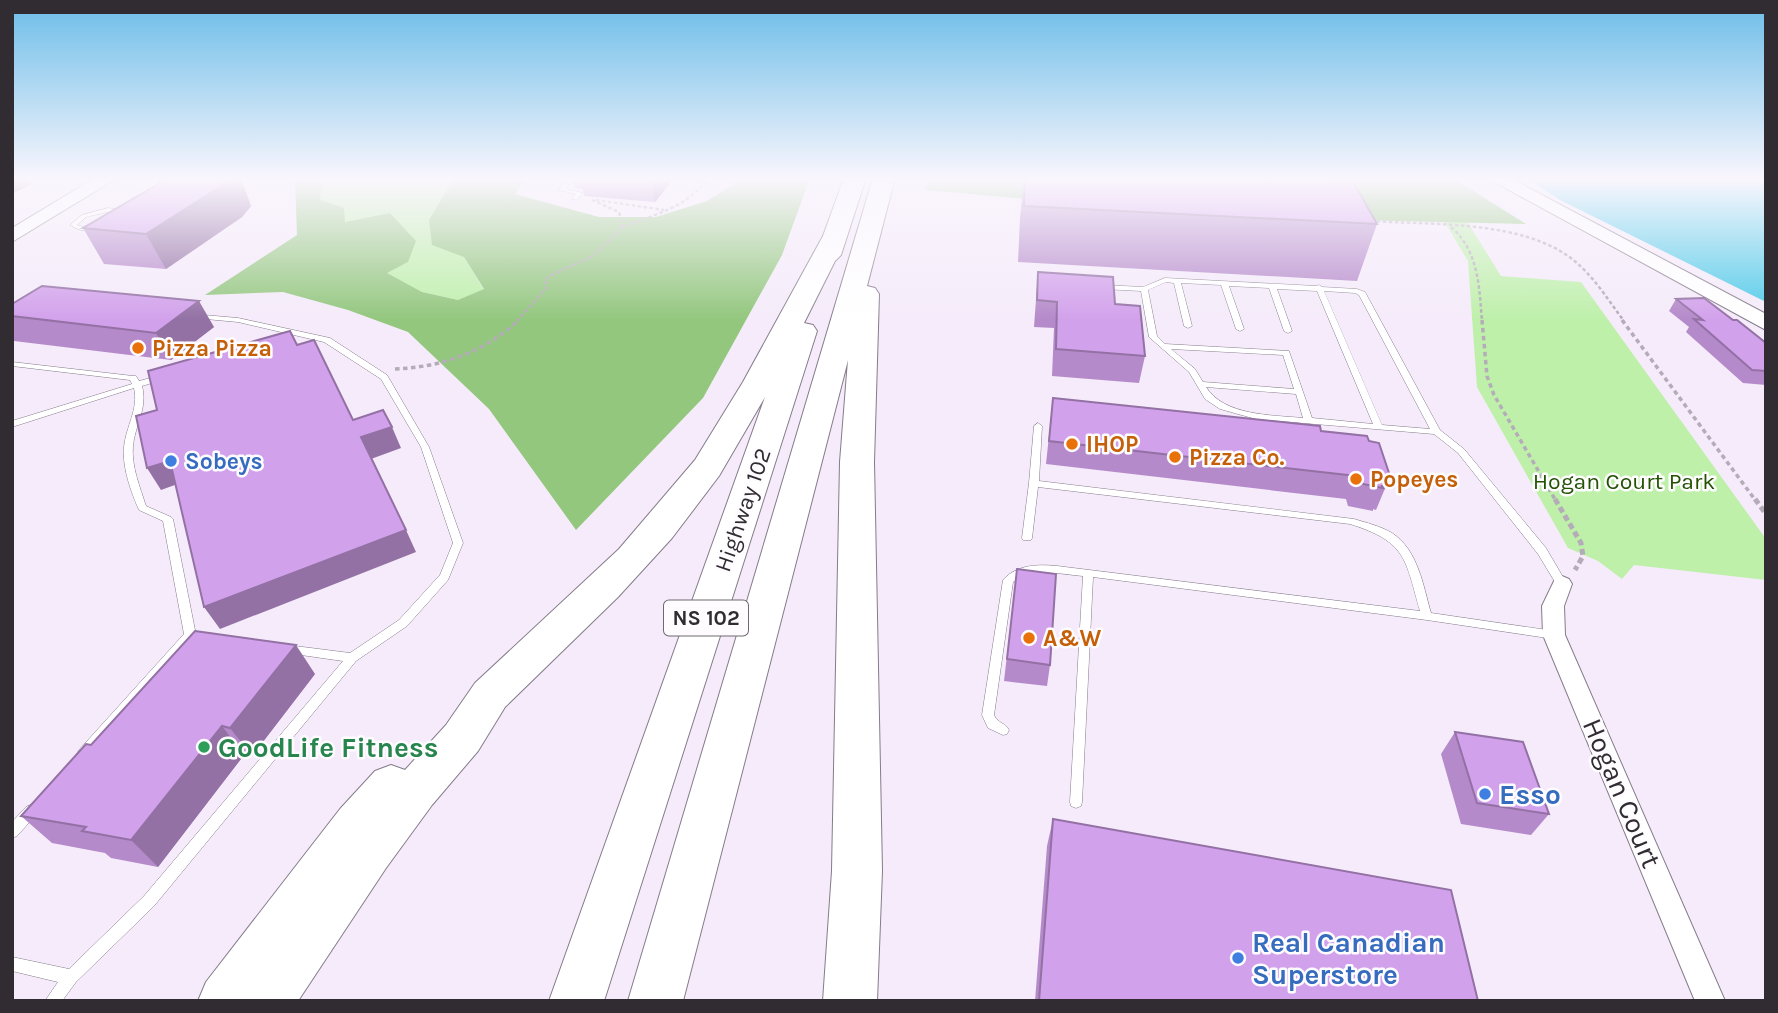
<svg xmlns="http://www.w3.org/2000/svg" width="1778" height="1013" viewBox="0 0 1778 1013" font-family="Karla,sans-serif">
<style>
.green{fill:#bef0aa}
.forest{fill:#93c77e}
.water{fill:#51cbe8}
.lines{fill:none;stroke-linecap:round;stroke-linejoin:round}
.lane-casing{stroke:#857c8a;stroke-width:1}
.street-casing{stroke:#857c8a;stroke-width:2}
.secondary-casing{stroke:#857c8a;stroke-width:2}
.highway-casing{stroke:#857c8a;stroke-width:2}
.path-far2{stroke:#b4acb8;stroke-width:2.5;stroke-dasharray:3.5 2.5;stroke-linecap:butt}
.path-far1{stroke:#b4acb8;stroke-width:3.5;stroke-dasharray:4.5 3.5;stroke-linecap:butt}
.path{stroke:#b4acb8;stroke-width:5;stroke-dasharray:6 3.5;stroke-linecap:butt}
.lane{fill:#fff;fill-rule:evenodd}
.street{fill:#fff;fill-rule:evenodd}
.secondary{fill:#fff;fill-rule:evenodd}
.highway{fill:#fff;fill-rule:evenodd}
.wall{fill:#b58aca}
.shaded-wall{fill:#9371a4}
.building{fill:#d2a1eb;stroke:#9371a4;stroke-width:2}
.food-dot{fill:#e8710a;stroke:#fefcff;stroke-width:2.5}
.shop-dot{fill:#3f7fe0;stroke:#fefcff;stroke-width:2.5}
.leisure-dot{fill:#2e9e5b;stroke:#fefcff;stroke-width:2.5}
.labels{text-anchor:middle;dominant-baseline:central;stroke-width:5;stroke-linejoin:round;paint-order:stroke}
.shield{fill:#fefcff;stroke:#6e6a70;stroke-width:2}
.shield-label{font-size:21px;font-weight:bold;fill:#302c32}
.food-label{font-size:23px;font-weight:bold;fill:#c56008;stroke:#fefcff;text-anchor:start}
.shop-label{font-size:23px;font-weight:bold;fill:#366cbe;stroke:#fefcff;text-anchor:start}
.park-label{font-size:23px;fill:#235203;stroke:#fefcff}
.street-label{font-size:23px;fill:#302c32;stroke:#fefcff}
.near-leisure-label{font-size:28px;font-weight:bold;fill:#27864d;stroke:#fefcff;text-anchor:start}
.near-street-label{font-size:28px;fill:#302c32;stroke:#fefcff}
.near-shop-label{font-size:28px;font-weight:bold;fill:#366cbe;stroke:#fefcff;text-anchor:start}
</style>
<rect width="100%" height="100%" fill="#f5ebfa"/>
<path class="green" d="M323,178H454L464,257L484,290L458,300L422,292L386,273L408,262L345,222L320,200Z
M1441,216L1465,218L1501,276L1581,282L1766,539V580L1634,565L1622,579L1598,561L1568,548L1477,387L1468,261Z"/>
<path class="forest" d="M295,178H323L320,200L344,208L345,222L390,213L416,241L408,262L387,273L422,292L458,300L484,289L464,257L432,245L429,220L454,178H525L515,194L599,217H656L707,201L744,178H810L782,255L703,398L576,530L489,409L408,332L348,310L283,292L205,295L297,235Z
M929,178H1453L1526,224L1229,217L926,190Z"/>
<path class="water" d="M1526,178H1766V302L1560,200Z"/>
<g class="lines">
<defs>
<path id="lane" d="M567,178H573L566,189L583,193L577,200L572,199L576,194L559,190Z
M108,208L124,210L128,216C113,230 88,237 70,225L82,215ZM108,212L120,213L122,216C109,225 93,231 77,225L86,217Z
M1165,278L1316,286L1319,285L1322,287L1357,289L1365,292L1440,430L1464,449L1546,548L1567,584L1566,587H1558L1538,554L1458,453L1434,434L1256,419L1220,409L1205,399L1189,372L1149,337L1141,291L1103,289L1099,287L1103,285L1143,287ZM1166,282L1174,283L1184,326L1188,328L1192,326L1181,283L1221,285L1236,329L1240,331L1244,329L1229,286L1269,288L1284,331L1288,333L1292,331L1277,289L1317,291L1373,424L1312,418L1289,351L1165,344L1157,336L1148,290ZM1324,291L1355,293L1359,295L1430,429L1382,425ZM1171,349L1283,355L1294,389L1203,382L1195,369ZM1206,387L1296,394L1303,418C1272,415 1224,416 1206,387Z
M192,314L238,318L330,338L387,375L429,447L463,543L448,580L407,626L356,661L154,906L76,982L62,1001H45L58,982L12,971V957L69,969L144,896L343,661L287,653L283,652L281,649L283,646L287,645L350,653L399,620L440,575L453,543L421,447L381,379L324,342L238,322L195,318H192Z
M12,362L133,376H136L139,381L162,375L166,377L165,379L142,386C148,408 135,425 133,446C131,466 140,487 146,506L171,517L173,519L196,635L87,758L83,759L79,758L77,754L79,750L184,634L163,521L139,510C131,492 122,467 124,447C126,426 139,409 134,388L12,427V421L132,384L130,380L12,366Z
M1038,423L1042,426L1039,481L1354,519C1367,523 1380,526 1392,533C1418,550 1423,585 1431,613L1554,631L1558,632L1560,635L1558,638L1554,639L1427,620L1093,577L1082,802L1081,806L1076,808L1071,806L1070,802L1083,576C1059,574 1033,567 1013,582L994,715C998,724 1005,722 1009,730L1007,734L1003,735L988,728L982,715L1003,580C1016,565 1037,564 1057,566L1420,611C1405,559 1407,542 1350,524L1038,487L1032,538L1031,540H1023L1022,538L1029,483L1034,426Z
M31,805L36,807L37,811L36,815L17,836L12,838V822L26,807Z"/>
<path id="street" d="M1562,576L1569,579L1572,584L1564,606L1565,635L1725,1001H1695L1543,635L1542,606L1555,579Z"/>
<path id="secondary" d="M95,178H117L12,242V228Z
M1487,178H1510L1766,314V330Z"/>
<path id="highway" d="M844,178H866L841,255L835,261L804,323L813,325L817,331L604,1001H549L765,397L719,476L672,538L618,597L505,707L478,751L432,805L386,868L298,1001H198L206,982L340,809L375,771L391,765L405,770L446,725L475,683L619,549L695,460L743,382L823,236Z
M873,178H895L867,286L875,288L879,294L874,462L882,871L877,1001H823L832,871L840,462L848,360L683,1001H628Z"/>
</defs>
<use href="#lane" class="lane-casing"/>
<use href="#street" class="street-casing"/>
<use href="#secondary" class="secondary-casing"/>
<use href="#highway" class="highway-casing"/>
<path class="path-far2" d="M592,200L619,212L623,227C655,214 687,208 708,178
M596,200L664,210
M1371,221C1431,225 1522,220 1572,259C1593,275 1608,300 1624,321
M1451,227C1479,251 1479,287 1482,321
M517,321L547,287L545,281L549,276L593,256L623,227"/>
<path class="path-far1" d="M1482,320L1487,376L1494,395L1556,501
M1622,320L1756,501
M395,369C443,367 484,352 519,320"/>
<path class="path" d="M1555,499L1581,543L1583,556L1575,570
M1755,499L1766,514"/>
<use href="#lane" class="lane"/>
<use href="#street" class="street"/>
<use href="#secondary" class="secondary"/>
<use href="#highway" class="highway"/>
</g>
<path class="wall" d="M573,178H674L655,202L584,196L583,189L575,188Z
M1024,178H1311L1377,224L1357,281L1018,262L1020,218Z
M251,206L242,217L166,269L104,264L83,228Z
M1038,272L1115,304L1145,356L1139,383L1052,376L1054,328L1034,327Z
M1676,299L1733,320L1766,343V385L1743,383L1686,332L1689,327L1669,311Z
M12,304L214,327L171,360L14,341L12,339Z
M1053,398L1321,431L1369,441L1390,476L1386,484V486L1376,510L1373,509V511L1348,506L1346,499L1046,464Z
M1017,569L1050,665L1047,686L1004,681Z
M315,674L252,756L244,755L158,867L111,858L105,853L52,843L21,816L91,745Z
M1455,732L1549,814L1531,835L1461,824L1441,754Z
M1053,819L1478,1001H1035L1047,846Z"/>
<path class="shaded-wall" d="M12,178H28L32,184L12,194Z
M230,178H241L251,206L242,217L166,269L146,234Z
M651,178H674L655,202Z
M199,301L214,327L171,360L156,333Z
M392,427L401,448L371,459L361,437Z
M170,461L183,482L161,490L147,468Z
M406,530L416,552L220,629L204,607Z
M296,645L315,674L252,756L230,728Z
M222,726L244,755L158,867L131,840Z"/>
<path class="building" d="M160,178H230L226,183L146,234L83,228L160,183Z
M1025,178H1311L1352,180L1377,224L1024,206Z
M1038,272L1113,277L1115,304L1140,306L1145,356L1056,349L1057,302L1037,300Z
M42,286L199,301L156,333L12,316V304Z
M1704,298L1733,320H1737L1766,343V371L1752,370L1694,319L1703,320L1676,299Z
M290,331L297,345L314,340L353,420L383,410L392,427L361,437L406,530L204,607L170,461L147,468L136,416L157,410L148,371Z
M1053,398L1320,426L1321,431L1367,436L1369,441L1379,443L1390,476H1383L1386,486H1382L1383,488L1358,483L1356,476L1049,441Z
M1017,569L1056,574L1050,665L1007,659Z
M195,631L296,645L230,728L222,726L131,840L82,831L86,827L21,816L86,744L91,745Z
M1455,732L1523,742L1549,814L1477,803Z
M1053,819L1451,890L1478,1001H1039Z"/>
<linearGradient id="sky" x2="0" y2="1"><stop stop-color="#6bbde8"/><stop offset="0.56" stop-color="#faf6fd"/><stop offset="1" stop-color="#faf6fd" stop-opacity="0"/></linearGradient>
<rect width="1778" height="320" fill="url(#sky)"/>
<g class="food-dot">
<circle cx="138" cy="348" r="7"/>
<circle cx="1072" cy="444" r="7"/>
<circle cx="1175" cy="457" r="7"/>
<circle cx="1356" cy="479" r="7"/>
<circle cx="1029" cy="638" r="7"/>
</g>
<g class="shop-dot">
<circle cx="171" cy="461" r="7"/>
<circle cx="1485" cy="794" r="7"/>
<circle cx="1238" cy="958" r="7"/>
</g>
<circle class="leisure-dot" cx="204" cy="747" r="7"/>
<g class="labels">
<rect class="shield" x="664" y="600.5" width="84" height="35" rx="5"/>
<g class="shield-label">
<text x="706" y="618">NS 102</text>
</g>
<g class="food-label">
<text x="152" y="348">Pizza Pizza</text>
<text x="1086" y="444">IHOP</text>
<text x="1189" y="457">Pizza Co.</text>
<text x="1370" y="479">Popeyes</text>
<text x="1043" y="638">A&amp;W</text>
</g>
<g class="shop-label">
<text x="185" y="461">Sobeys</text>
</g>
<g class="park-label">
<text x="1624" y="481">Hogan Court Park</text>
</g>
<g class="street-label">
<text transform="translate(743 510) rotate(-71)">Highway 102</text>
</g>
<g class="near-leisure-label">
<text x="218" y="747">GoodLife Fitness</text>
</g>
<g class="near-street-label">
<text transform="translate(1622 793) rotate(67)">Hogan Court</text>
</g>
<g class="near-shop-label">
<text x="1499" y="794">Esso</text>
<text x="1252" y="942">Real Canadian<tspan x="1252" dy="32">Superstore</tspan></text>
</g>
</g>
<rect width="1778" height="1013" fill="none" stroke="#302c32" stroke-width="28"/>
</svg>
